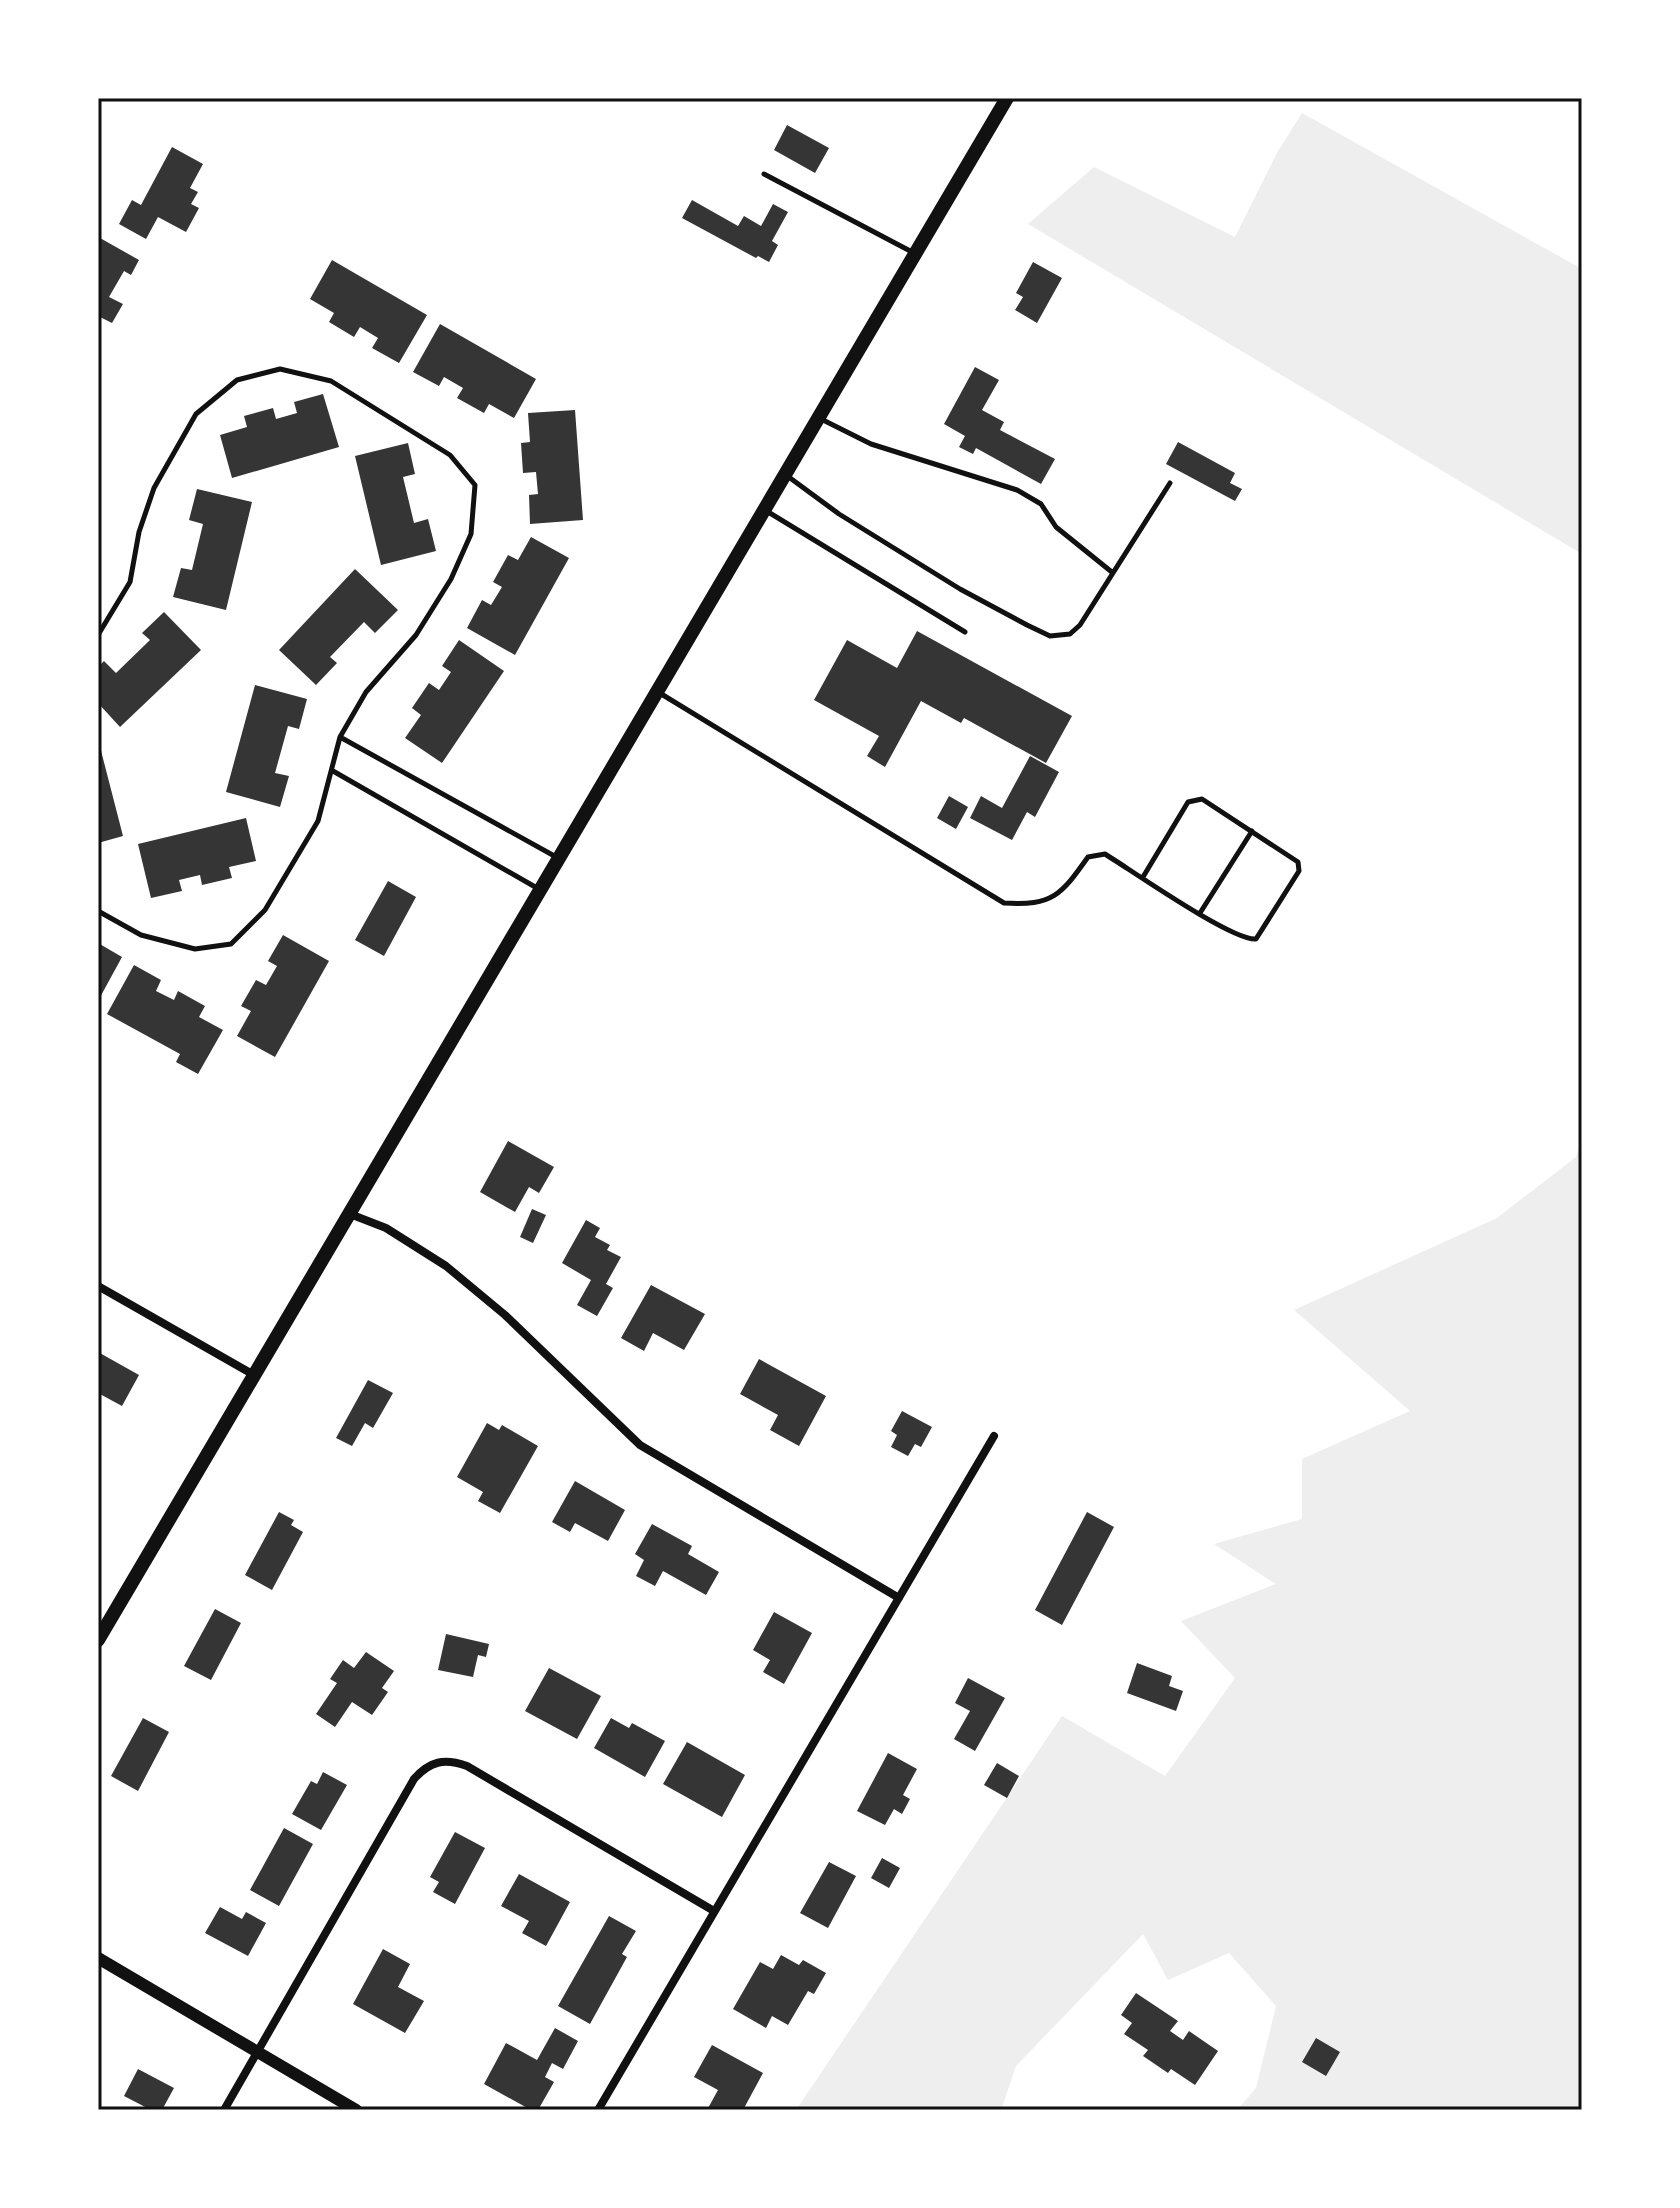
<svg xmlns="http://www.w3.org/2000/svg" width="1680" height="2208" viewBox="0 0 1680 2208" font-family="Mulish,sans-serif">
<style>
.green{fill:#eee}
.building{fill:#353535}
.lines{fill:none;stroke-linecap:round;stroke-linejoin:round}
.service{stroke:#111;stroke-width:5}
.minor{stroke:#111;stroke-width:8}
.secondary{stroke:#111;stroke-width:12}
.primary{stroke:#111;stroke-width:14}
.neatline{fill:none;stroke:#111;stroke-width:3}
</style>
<rect width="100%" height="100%" fill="#fff"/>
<path class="green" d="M1302,113L1582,269V554L1028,224L1094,167L1235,237L1277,153Z
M1582,1140V2110H1237L1256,2088L1276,2006L1229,1953L1168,1980L1143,1934L1016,2066L1001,2110H796L1062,1716L1165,1776L1235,1678L1181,1621L1276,1584L1214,1544L1302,1519V1459L1410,1411L1294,1310L1497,1218L1576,1157Z"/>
<path class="building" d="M787,125L829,148L815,173L774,150Z
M172,147L203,164L190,188L198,192L191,204L199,208L186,232L158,217L146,239L119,224L132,200L141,205Z
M692,200L738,226L744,216L761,226L773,204L788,212L772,241L778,245L769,262L758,256L756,258L682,218Z
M100,238L139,260L131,275L124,271L109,297L123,304L112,323L98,316Z
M332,260L427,315L399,363L372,348L378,338L360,327L354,337L329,322L334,313L310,299Z
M1033,262L1062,278L1037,323L1015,310L1023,297L1016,293Z
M440,324L536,379L514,418L489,404L484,413L457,398L463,388L444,377L439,386L413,372Z
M975,367L999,380L982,410L1004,422L1000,430L1055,459L1041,484L976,448L973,454L959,447L965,436L944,424Z
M323,394L339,447L232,478L220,435L247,427L244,416L273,408L276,419L297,413L294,402Z
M575,410L583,520L530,524L529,495L538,494L536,472L523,473L521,443L530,442L528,413Z
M1178,442L1235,473L1230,483L1242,489L1235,501L1166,464Z
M408,443L415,474L403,477L414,523L428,519L436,551L381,565L355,456Z
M197,489L252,502L226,610L173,597L181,568L192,570L203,524L189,520Z
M531,537L569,558L515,655L467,628L482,600L491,605L502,587L493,582L508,555L518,560Z
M355,569L398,610L375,633L364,622L330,657L337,663L316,685L279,650Z
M164,612L201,650L120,727L98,703V667L104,661L116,673L150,640L142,633Z
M917,631L1072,716L1046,763L964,718L961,723L921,701L885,767L867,756L879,736L814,700L847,640L897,668Z
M459,640L504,671L442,763L405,738L421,715L412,708L429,683L439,690L451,672L442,666Z
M255,685L307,699L299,729L288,726L275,773L289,776L280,807L226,792Z
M98,739L123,836L98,843Z
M1030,756L1059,772L1035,817L1027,812L1012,840L970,818L981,796L1002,808Z
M949,796L968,807L956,829L937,818Z
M246,818L256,861L229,867L232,878L202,885L200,875L179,880L182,891L151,898L138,844Z
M388,881L416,897L384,956L355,940Z
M283,935L329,961L275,1057L237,1036L251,1011L241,1006L256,980L266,985L277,966L268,961Z
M98,943L122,957L98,1001Z
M134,965L161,980L156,991L174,1000L178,991L205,1006L199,1017L223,1030L198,1074L176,1062L180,1054L107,1014Z
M508,1141L554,1167L539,1193L529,1187L515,1212L480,1192Z
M532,1209L546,1215L533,1243L520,1237Z
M586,1220L600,1228L595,1237L610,1245L607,1250L621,1257L606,1284L613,1288L597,1316L577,1305L591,1280L562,1263Z
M651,1285L705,1314L684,1350L653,1333L644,1351L621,1338Z
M98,1352L139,1375L122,1406L98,1393Z
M759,1359L826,1396L799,1446L770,1430L778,1415L740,1394Z
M368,1380L393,1393L373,1428L365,1423L352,1446L336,1438Z
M902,1411L932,1427L921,1447L915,1444L908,1456L891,1447L897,1435L891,1431Z
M487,1423L499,1430L502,1425L538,1446L500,1513L478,1501L483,1492L457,1477Z
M575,1481L625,1510L608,1541L575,1523L570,1532L552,1522Z
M279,1512L294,1520L291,1525L303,1532L272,1590L245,1575Z
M1087,1512L1114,1527L1062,1625L1035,1610Z
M652,1524L692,1546L688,1554L719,1572L706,1595L663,1571L655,1586L636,1576L644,1560L635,1554Z
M215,1609L241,1623L211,1680L184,1666Z
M774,1612L812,1633L784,1684L763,1672L770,1660L753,1650Z
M446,1634L489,1644L486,1657L478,1655L473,1677L438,1670Z
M366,1652L394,1671L382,1688L388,1692L372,1715L352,1702L335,1727L316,1714L337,1683L330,1679L343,1660L354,1668Z
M1137,1663L1172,1676L1169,1686L1183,1691L1176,1711L1127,1693Z
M549,1668L601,1696L577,1739L525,1711Z
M968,1678L1005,1698L975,1751L954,1739L970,1711L955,1703Z
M143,1718L169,1732L138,1791L111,1776Z
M611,1718L629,1728L632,1723L665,1741L645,1777L594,1748Z
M687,1742L745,1775L722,1817L663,1784Z
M888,1753L917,1769L903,1795L910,1799L902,1814L894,1809L885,1825L857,1811Z
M997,1763L1019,1776L1007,1798L984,1785Z
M323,1772L347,1785L321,1830L292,1814L311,1781L317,1784Z
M284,1828L313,1844L279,1906L250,1890Z
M455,1832L485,1848L455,1904L433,1892L439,1882L430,1877Z
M882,1858L900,1868L889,1888L871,1878Z
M829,1862L856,1876L828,1928L800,1913Z
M519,1874L570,1902L546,1946L522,1933L529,1921L501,1906Z
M220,1907L242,1919L246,1912L266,1923L248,1956L205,1933Z
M609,1916L636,1931L622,1954L627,1957L590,2024L558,2006Z
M383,1949L410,1964L398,1987L424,2001L405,2033L353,2004Z
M781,1955L799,1965L803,1960L826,1973L814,1994L808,1991L788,2025L772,2016L766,2028L733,2009L760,1962L773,1969Z
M1136,1993L1178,2021L1170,2031L1183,2040L1189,2031L1218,2051L1195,2085L1171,2069L1168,2073L1143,2056L1148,2050L1124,2034L1132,2023L1121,2015Z
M555,2028L578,2041L563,2069L552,2063L545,2077L554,2082L538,2110H531L484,2084L506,2043L537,2060Z
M1316,2038L1340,2052L1326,2076L1302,2062Z
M712,2045L763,2073L743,2110H707L718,2090L694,2077Z
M138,2069L174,2088L162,2110H151L124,2096Z"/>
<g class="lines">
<path class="service" d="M764,174L914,253
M819,418L871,444L1017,490L1041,504L1056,527L1113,573
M786,475L839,514L960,589L1027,625L1050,636L1070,634L1080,625L1170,483
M765,510L965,632
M98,635L130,582L139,532L154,488L196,414L237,380L280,369L331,381L450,455L475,485L471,534L451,579L416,635L366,692L340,737L318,821L265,910L231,944L195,949L141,935L98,911
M658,692L1004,903C1053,906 1061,895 1088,857L1105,854C1131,870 1232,941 1256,939L1299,871L1298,862L1202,799L1188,802L1143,877
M340,737L558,858
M333,771L537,888
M1200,913L1252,831"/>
<path class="minor" d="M350,1214L386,1228L446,1266L505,1315L640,1445L899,1598
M98,1286L254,1375
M224,2110L414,1779C430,1761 444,1758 467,1766L714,1911
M598,2110L994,1436"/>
<path class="secondary" d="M98,1958L356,2110"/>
<path class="primary" d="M98,1640L1007,98"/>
</g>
<rect width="1680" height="2208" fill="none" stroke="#ffffff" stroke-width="200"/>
<rect x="100" y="100" width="1480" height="2008" class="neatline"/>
</svg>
